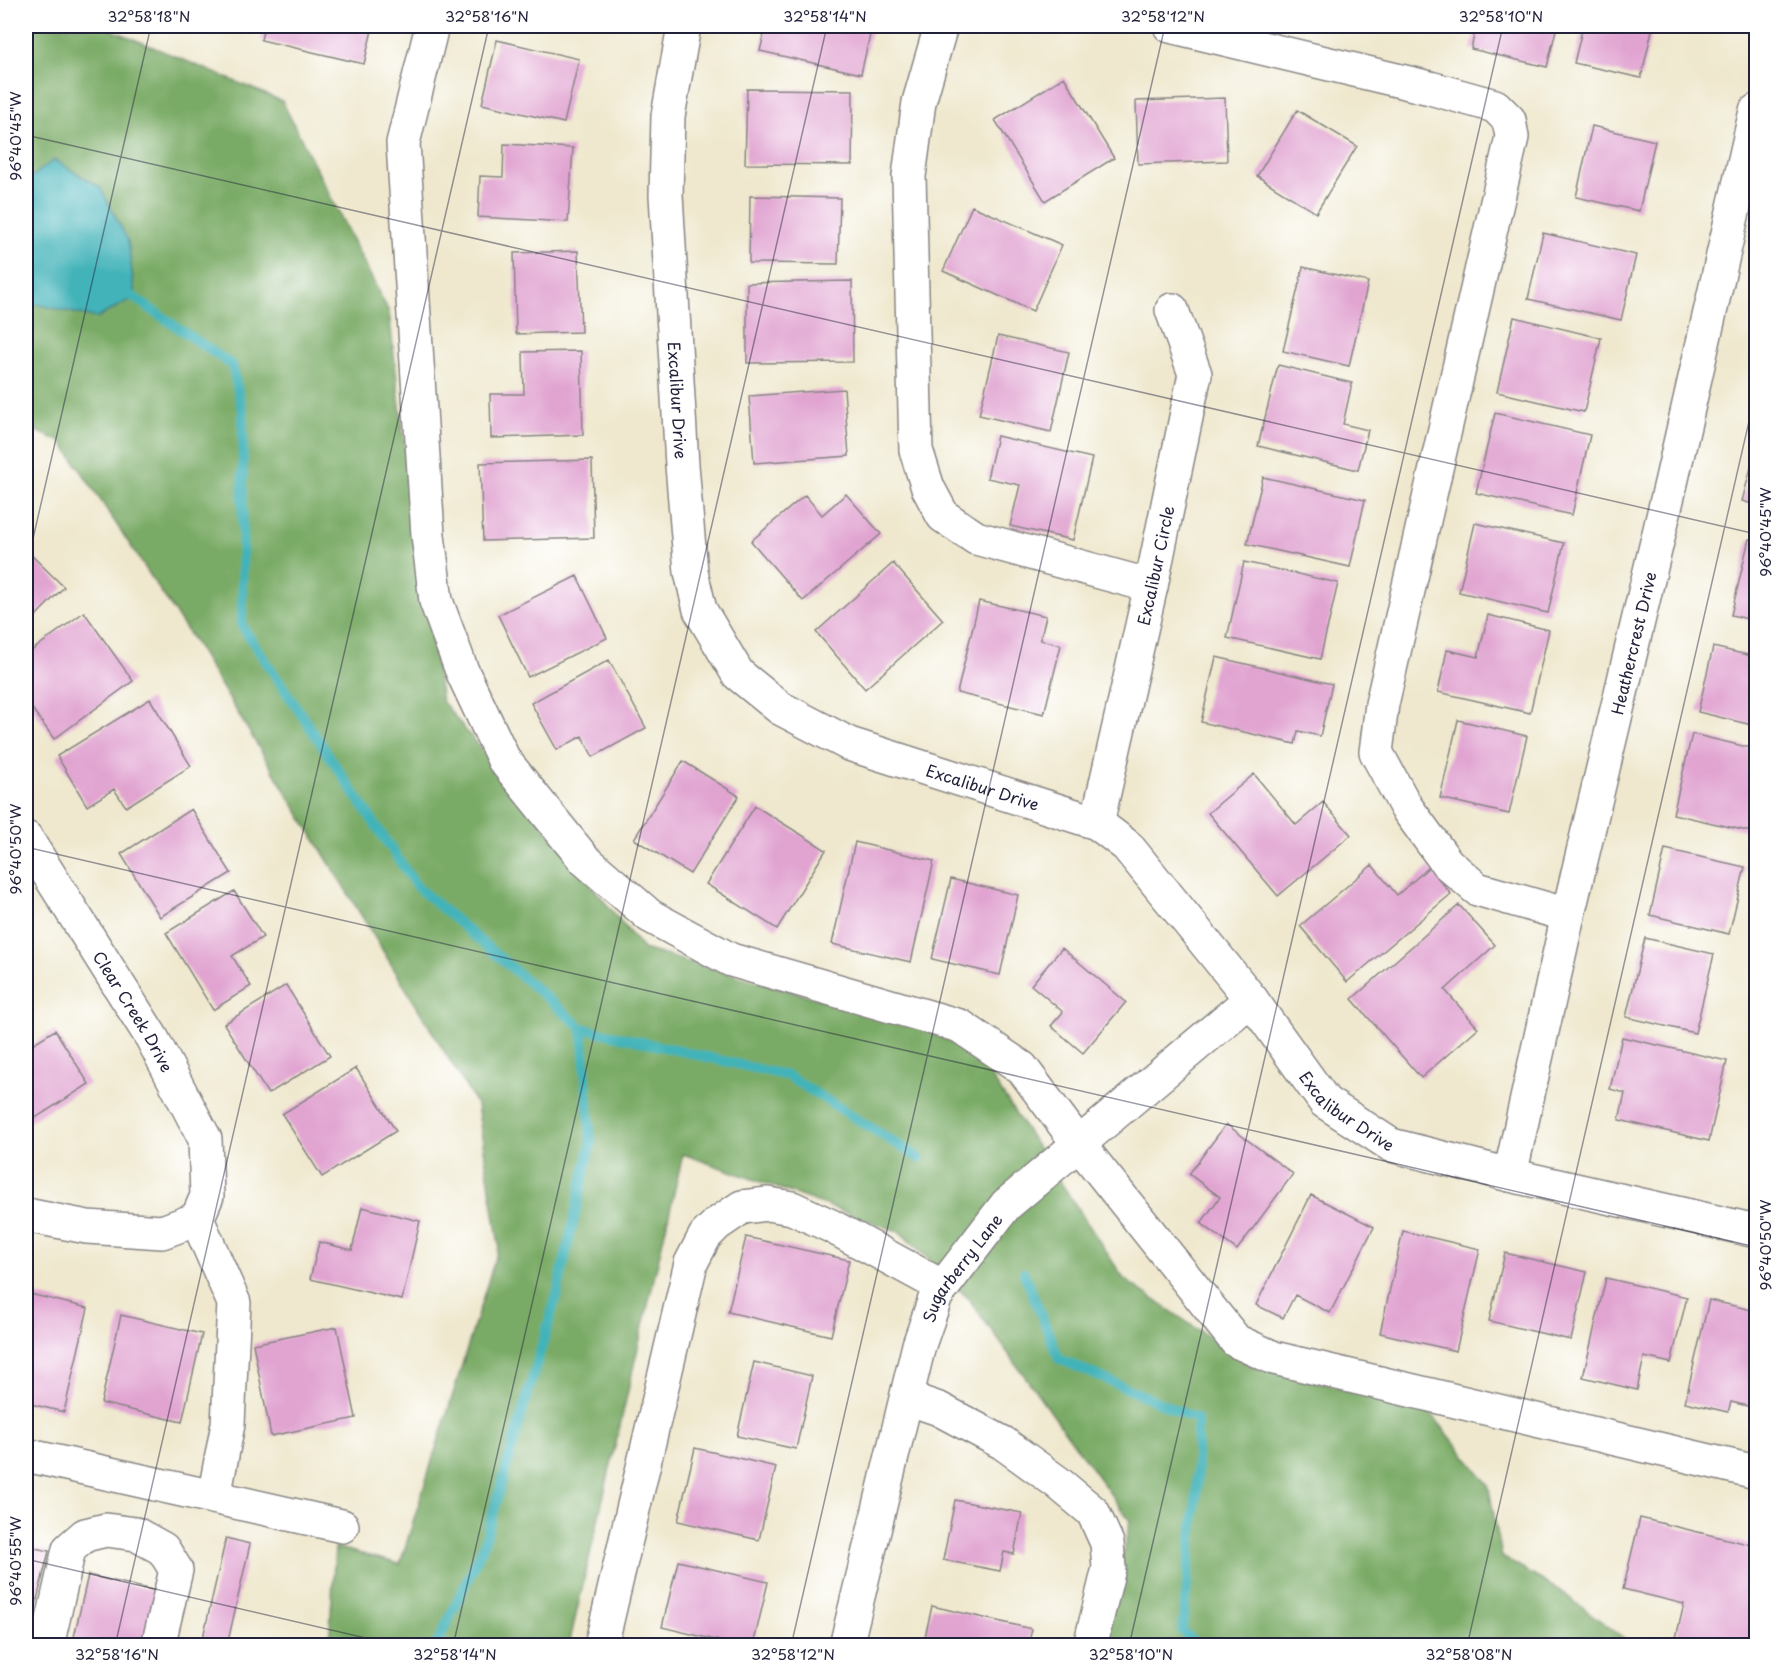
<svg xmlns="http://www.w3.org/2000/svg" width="1782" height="1671" viewBox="0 0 1782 1671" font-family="'Playpen Sans',sans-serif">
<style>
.forest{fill:#7aab66;stroke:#4e6650;stroke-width:1.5}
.water{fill:#43b3b9;stroke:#326a7a;stroke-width:1.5}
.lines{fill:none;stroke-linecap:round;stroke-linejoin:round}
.stream{stroke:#43b3b9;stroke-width:10}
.building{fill:#e1a4d1}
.minor-casing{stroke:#888584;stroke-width:36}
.minor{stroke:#fff;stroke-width:33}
.ticks{fill:none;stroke:#22223b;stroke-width:1.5;stroke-opacity:0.45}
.labels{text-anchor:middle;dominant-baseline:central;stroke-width:4.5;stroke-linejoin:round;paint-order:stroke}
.street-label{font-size:16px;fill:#22223b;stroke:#fff}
.neatline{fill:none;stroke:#22223b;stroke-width:2}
.ticks-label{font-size:15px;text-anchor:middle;fill:#22223b}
</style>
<rect width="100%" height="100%" fill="#fff"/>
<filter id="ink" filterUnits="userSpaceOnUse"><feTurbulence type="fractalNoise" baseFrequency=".0167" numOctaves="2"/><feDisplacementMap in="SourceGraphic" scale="12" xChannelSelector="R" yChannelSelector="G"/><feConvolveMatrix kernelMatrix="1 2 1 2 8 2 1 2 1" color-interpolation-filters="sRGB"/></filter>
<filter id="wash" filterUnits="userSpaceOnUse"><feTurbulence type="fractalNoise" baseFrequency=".008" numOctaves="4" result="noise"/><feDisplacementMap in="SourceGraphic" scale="24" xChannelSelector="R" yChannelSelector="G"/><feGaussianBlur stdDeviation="1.35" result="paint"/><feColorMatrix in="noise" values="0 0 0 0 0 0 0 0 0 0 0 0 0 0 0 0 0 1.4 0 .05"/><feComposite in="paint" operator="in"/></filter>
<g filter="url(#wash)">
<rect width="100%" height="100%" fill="#efe8ce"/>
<path class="forest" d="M26,26H103L282,101L389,312L417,550L442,701L643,949L968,1041L1124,1279L1253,1367L1426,1407L1488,1484L1502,1557L1560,1591L1633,1645H1103L1130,1521L968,1298L900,1232L683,1154L569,1645H329L335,1547L400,1564L499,1246L477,1105L195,643L62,442L26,427Z"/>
<path class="water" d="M54,160L100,187L128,241L135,297L97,318L26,302V181Z"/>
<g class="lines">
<path class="stream" d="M123,290L232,365L243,413L242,626L417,887L582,1028L788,1076L919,1158
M1024,1273L1059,1359L1197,1419V1489L1182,1631L1197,1646
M436,1646L483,1547L557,1294L591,1143L582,1028"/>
</g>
<g id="blocks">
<path class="building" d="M264,26H373L364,64L261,40Z
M766,26H872L861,74L760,51Z
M1422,26H1442L1441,31Z
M1476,26H1557L1547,67L1471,49Z
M1583,26H1653L1641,78L1574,63Z
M497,40L579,59L564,123L482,104Z
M1064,77L1114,158L1045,201L995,120Z
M747,89L853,90L852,165L745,164Z
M1225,98L1227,161L1138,164L1136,101Z
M1297,110L1357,146L1316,213L1257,176Z
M1592,126L1655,141L1639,211L1576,197Z
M504,144L573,148L568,222L478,217L480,176L503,177Z
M750,196L840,198L838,264L749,263Z
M972,206L1062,245L1033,311L943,271Z
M1543,233L1636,255L1621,320L1528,299Z
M578,251L581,332L516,334L514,253Z
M1303,267L1368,282L1349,366L1283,351Z
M852,281L853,362L747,363V283Z
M1514,317L1601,338L1584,412L1497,392Z
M998,336L1069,352L1051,432L979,415Z
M581,351L583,435L491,438L490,394H524L523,352Z
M1278,365L1352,383L1343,424L1368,430L1358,470L1258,446Z
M844,389L849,456L754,463L749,396Z
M1495,413L1590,435L1572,515L1476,493Z
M997,436L1092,458L1073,540L1010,526L1020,485L987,478Z
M1756,449V505L1742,501Z
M592,460L594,538L483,541L480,463Z
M1263,477L1365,500L1350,567L1247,544Z
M846,494L881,534L803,601L751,541L805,495L822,515Z
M1475,523L1564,543L1548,613L1459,592Z
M1749,539L1756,541V621L1731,615Z
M26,550L64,587L26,626Z
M1244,562L1338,583L1320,659L1227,638Z
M893,563L943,620L865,689L816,632Z
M577,576L607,638L528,677L498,615Z
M979,601L1046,616L1040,640L1061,645L1044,714L957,693Z
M84,612L133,681L54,739L26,700V655Z
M1488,615L1549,630L1530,713L1438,692L1447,650L1478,657Z
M1713,647L1756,657V726L1698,712Z
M1216,657L1332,684L1320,736L1298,731L1295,744L1201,722Z
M609,660L646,728L593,757L582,736L557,750L531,703Z
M150,699L191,766L126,807L114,789L87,806L57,756Z
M1458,720L1527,736L1509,814L1440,798Z
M1692,734L1756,749V833L1673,814Z
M683,761L739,796L690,874L634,839Z
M1254,774L1296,825L1323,802L1351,835L1278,896L1208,813Z
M755,806L826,850L777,929L706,884Z
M191,809L231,873L160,917L121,854Z
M855,842L934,861L911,962L832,944Z
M1665,849L1745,867L1729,934L1650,915Z
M1372,865L1397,895L1429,867L1451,894L1347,982L1300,926Z
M951,879L1018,895L1000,975L932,959Z
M234,891L263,937L232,956L251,986L213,1010L166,933Z
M1459,905L1495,945L1445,990L1478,1028L1421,1078L1352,999Z
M1645,938L1714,954L1695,1033L1626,1017Z
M1062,948L1126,1002L1083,1053L1051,1026L1063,1012L1031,985Z
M286,985L330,1056L268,1094L224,1024Z
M26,1000L34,1014L26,1019Z
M55,1030L89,1084L26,1124V1048Z
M1622,1037L1727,1061L1709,1141L1619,1120L1625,1093L1610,1089Z
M356,1068L396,1131L322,1177L282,1114Z
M1226,1124L1293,1174L1237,1250L1201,1223L1220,1197L1189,1174Z
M1311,1195L1374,1227L1330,1313L1295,1295L1283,1318L1256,1305Z
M362,1207L420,1221L402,1300L310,1279L319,1242L352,1250Z
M1403,1231L1480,1249L1456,1351L1380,1333Z
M746,1237L849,1260L831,1336L728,1312Z
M1505,1253L1587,1272L1571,1340L1489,1321Z
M1606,1278L1687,1297L1671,1363L1644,1357L1637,1390L1583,1377Z
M26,1293L88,1308L64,1412L26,1403Z
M1709,1300L1756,1311V1408L1731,1402L1728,1412L1685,1402Z
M121,1315L202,1334L182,1422L101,1403Z
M337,1327L356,1418L271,1436L253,1344Z
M754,1362L812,1376L796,1449L737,1436Z
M695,1448L776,1467L759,1540L678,1521Z
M955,1500L1022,1513L1014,1554L1004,1552L1000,1571L943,1560Z
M1640,1518L1756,1546V1646H1674L1684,1604L1623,1589Z
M226,1538L250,1544L227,1646H201Z
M26,1546L49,1551L26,1644Z
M678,1561L768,1582L753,1646H740L662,1627Z
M88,1575L161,1592L149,1646H72Z
M932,1606L1032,1629L1028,1646H923Z"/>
</g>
</g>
<g filter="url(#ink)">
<use href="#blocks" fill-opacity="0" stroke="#888584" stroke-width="1.5"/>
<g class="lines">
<defs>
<g id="minor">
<path d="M432,26L403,143L428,535L436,601L462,671L504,760L584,859L650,916L731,960L960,1026L1022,1068L1078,1143L1236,1341L1274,1358L1756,1472"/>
<path id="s1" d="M684,26L668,116L666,195L682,465L691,572L700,610L738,674L780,708L849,744L1097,823L1127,846L1251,999L1325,1102L1391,1145L1510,1175L1756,1231"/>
<path d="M941,26L919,102L909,176L916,450L928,488L943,516L976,538L1151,586"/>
<path d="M1170,26L1430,88L1495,106L1509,120L1512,137L1382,704L1376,752L1406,807L1447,863L1477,889L1568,915"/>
<path id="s2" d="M1097,823L1151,586L1195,374L1172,310"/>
<path id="s3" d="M26,838L152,1038L205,1139L207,1196L197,1219L162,1232L87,1227L26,1215"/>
<path id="s4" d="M1510,1175L1568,915L1671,483L1756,111"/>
<path d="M197,1219L234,1303L228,1424L214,1497"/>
<path d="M907,1398L939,1409L1003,1443L1057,1482L1093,1512L1107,1543L1109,1568L1090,1646"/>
<path d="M26,1455L342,1526"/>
<path d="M47,1646L69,1549L85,1535L106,1530L136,1534L163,1549L176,1570L158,1646"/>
<path d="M601,1646L691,1263L705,1236L717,1224L742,1207L768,1204L792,1208L831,1226L943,1287"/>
<path id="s5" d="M846,1646L919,1345L936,1296L1006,1205L1251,999"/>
</g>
</defs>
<use href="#minor" class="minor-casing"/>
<use href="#minor" class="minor"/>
</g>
</g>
<path class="ticks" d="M26,135L1756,534M26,569L151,26M26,847L1756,1247M26,1559L400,1646M115,1646L489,26M453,1646L827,26M791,1646L1165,26M1129,1646L1503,26M1467,1646L1756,391"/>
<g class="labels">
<g class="street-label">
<text stroke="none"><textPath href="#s1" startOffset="376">Excalibur Drive</textPath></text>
<text stroke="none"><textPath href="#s2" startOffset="264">Excalibur Circle</textPath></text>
<text stroke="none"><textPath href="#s4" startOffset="546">Heathercrest Drive</textPath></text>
<text stroke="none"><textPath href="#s1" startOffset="934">Excalibur Drive</textPath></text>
<text stroke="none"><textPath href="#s3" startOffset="204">Clear Creek Drive</textPath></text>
<text stroke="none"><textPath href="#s1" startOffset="1438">Excalibur Drive</textPath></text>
<text stroke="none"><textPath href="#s5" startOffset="399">Sugarberry Lane</textPath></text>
</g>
</g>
<rect width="1782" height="1671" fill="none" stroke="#fff" stroke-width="66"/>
<rect x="33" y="33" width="1716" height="1605" class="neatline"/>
<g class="ticks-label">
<text x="149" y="22">32°58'18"N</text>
<text x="487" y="22">32°58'16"N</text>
<text x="825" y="22">32°58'14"N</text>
<text x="1163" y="22">32°58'12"N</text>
<text x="1501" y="22">32°58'10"N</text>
<text transform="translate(16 136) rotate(-90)" y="5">96°40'45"W</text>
<text transform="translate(1766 532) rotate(-90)" y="5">96°40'45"W</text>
<text transform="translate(16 849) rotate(-90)" y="5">96°40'50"W</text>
<text transform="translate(1766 1245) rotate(-90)" y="5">96°40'50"W</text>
<text transform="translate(16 1561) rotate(-90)" y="5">96°40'55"W</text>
<text x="117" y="1660">32°58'16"N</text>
<text x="455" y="1660">32°58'14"N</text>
<text x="793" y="1660">32°58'12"N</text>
<text x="1131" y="1660">32°58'10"N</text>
<text x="1469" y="1660">32°58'08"N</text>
</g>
</svg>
